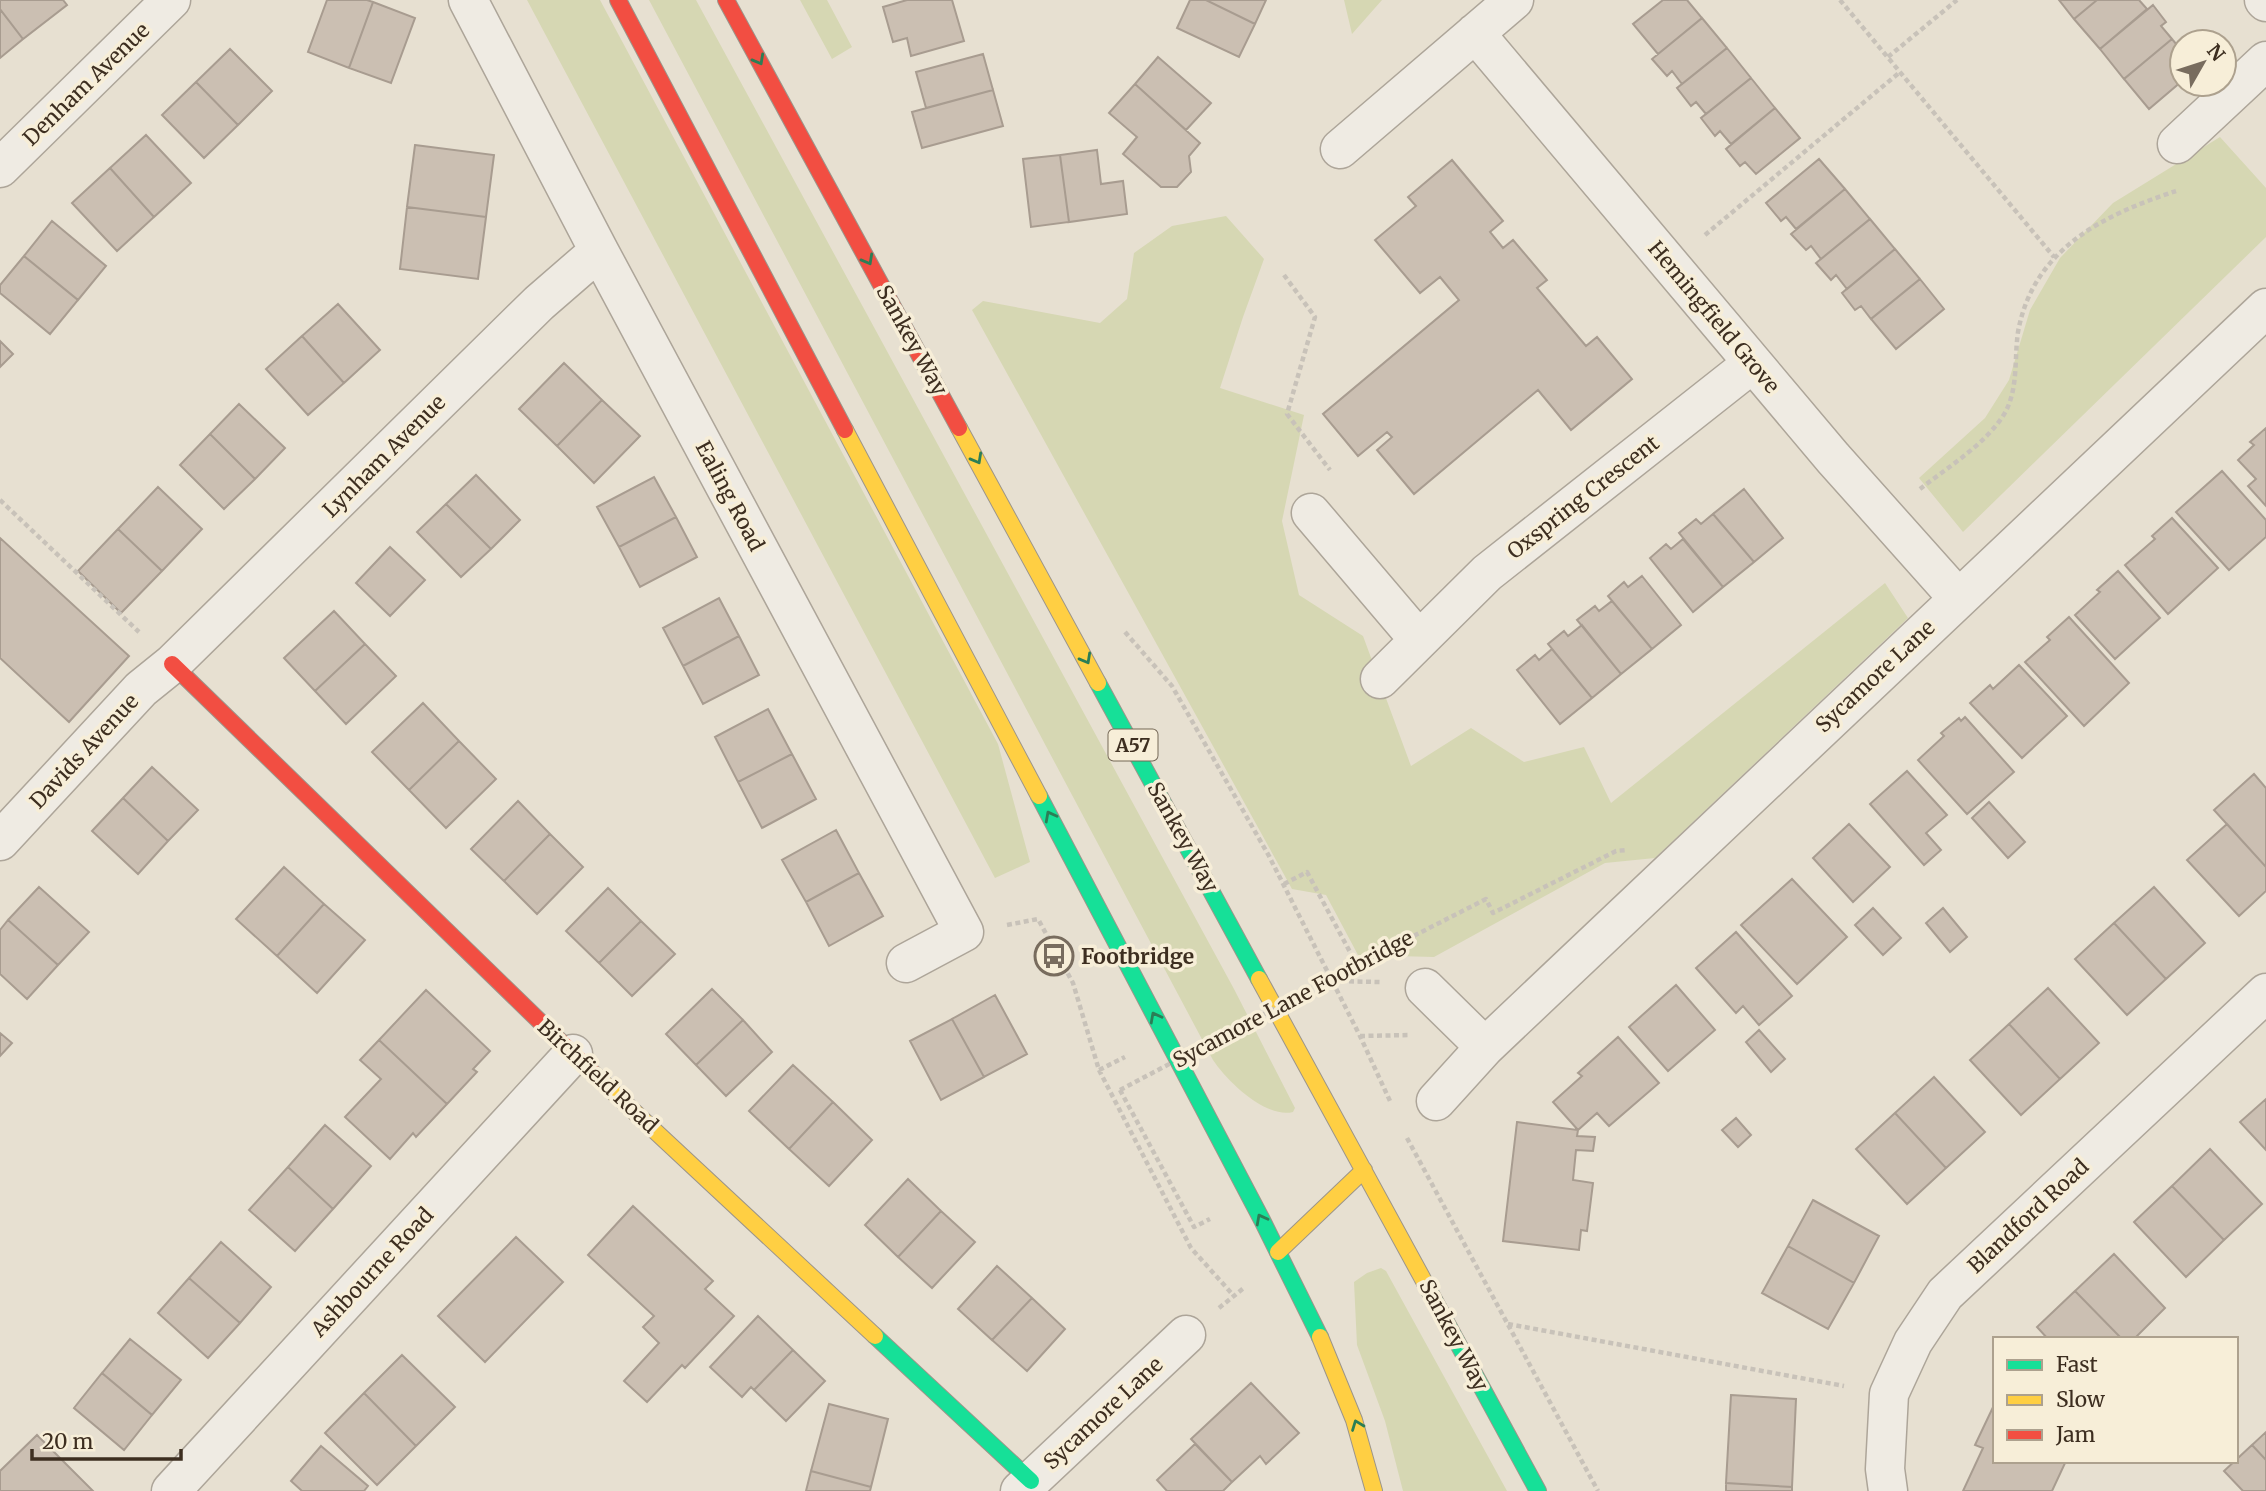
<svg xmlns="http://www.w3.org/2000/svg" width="2266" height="1491" viewBox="0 0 2266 1491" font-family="Merriweather,serif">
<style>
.green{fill:#d6d7b3}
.building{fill:#cbbfb2;stroke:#a89c90;stroke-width:2}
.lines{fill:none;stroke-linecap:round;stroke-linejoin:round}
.street-casing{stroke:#ada599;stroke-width:41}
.fast-casing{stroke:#9c958a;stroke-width:18}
.slow-casing{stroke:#9c958a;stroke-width:18}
.jam-casing{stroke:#9c958a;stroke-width:18}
.path{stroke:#c8c2b9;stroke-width:4.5;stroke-dasharray:5 3.5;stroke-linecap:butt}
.street{stroke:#efebe3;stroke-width:38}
.fast{stroke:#16e098;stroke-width:16}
.slow{stroke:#ffcf43;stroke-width:16}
.jam{stroke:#f24e42;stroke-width:16}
.path-bridge{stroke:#c8c2b9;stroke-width:4.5;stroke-dasharray:5 3.5;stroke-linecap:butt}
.oneway{stroke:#2b7e56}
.labels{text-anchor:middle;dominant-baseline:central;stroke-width:7;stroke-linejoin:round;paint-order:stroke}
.shield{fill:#f7eed8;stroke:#756857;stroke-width:2}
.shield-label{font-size:19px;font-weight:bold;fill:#3d2e20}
.street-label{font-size:21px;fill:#3d2e20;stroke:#f7eed8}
.poi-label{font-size:21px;font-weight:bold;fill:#3d2e20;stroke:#f7eed8;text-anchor:start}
</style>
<rect width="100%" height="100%" fill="#e7e0d1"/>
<path class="green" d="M527,0H600L998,744L1030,862L995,878Z
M649,0H696L1234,989L1295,1108L1293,1112C1266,1119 1227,1081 1213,1060Z
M800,0H827L852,47L832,59Z
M1344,0H1382L1352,34Z
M2220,137L2266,188V237L1963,532L1919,478L1985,418L2009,380L2030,310L2060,258L2113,203Z
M1226,216L1264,259L1243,317L1220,388L1304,415L1282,521L1299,595L1363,636L1411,766L1471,728L1524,762L1584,747L1611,803L1885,583L1908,618L1655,858L1605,863L1434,957L1358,955L1326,895L1292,889L972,310L983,301L1100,323L1127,299L1134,253L1172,226Z
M1381,1268L1386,1271L1507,1491H1403L1385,1421L1357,1345L1354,1282L1367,1273Z"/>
<path class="building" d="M0,0H63L67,5L23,39L0,9Z
M327,0H367L373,2L349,68L308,52Z
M907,0H952L964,41L911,56L907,38L893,42L883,7Z
M1190,0H1206L1255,24L1239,57L1177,28Z
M1206,0H1266L1255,24Z
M1663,0H1687L1702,18L1658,54L1633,24Z
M2059,0H2097L2074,19Z
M2097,0H2139L2147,9L2100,49L2074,19Z
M373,2L415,18L391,83L349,68Z
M2153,5L2166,22L2161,26L2172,39L2124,79L2100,49Z
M0,9L23,39L0,58Z
M1702,18L1727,48L1682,84L1672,71L1667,76L1652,59Z
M2172,39L2182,51V81L2149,109L2124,79Z
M1727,48L1751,78L1706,114L1696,102L1691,106L1677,88Z
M230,49L272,91L238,125L196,82Z
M983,54L993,90L926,108L916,72Z
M1158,57L1211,103L1186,130L1135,84Z
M1751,78L1775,108L1731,144L1720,131L1715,136L1701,118Z
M196,82L238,125L204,158L162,115Z
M1135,84L1200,143L1189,156L1191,172L1177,187H1161L1123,154L1137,137L1109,113Z
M993,90L1003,126L922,148L912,112Z
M1775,108L1800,138L1756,174L1745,162L1740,166L1726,149Z
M146,135L191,183L154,217L110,168Z
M415,145L494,155L486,217L407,207Z
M1097,150L1101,184L1123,181L1127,214L1069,222L1060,155Z
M1060,155L1069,222L1031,227L1023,159Z
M1819,159L1845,189L1796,229L1786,217L1781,221L1766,203Z
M1452,160L1503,221L1490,232L1503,248L1513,240L1547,280L1537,288L1586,346L1597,337L1632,379L1571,430L1538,390L1414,494L1377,450L1392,437L1387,432L1358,456L1323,414L1459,300L1440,277L1420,293L1375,240L1416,206L1408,197Z
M110,168L154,217L117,251L72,203Z
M1845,189L1870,219L1821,259L1811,246L1806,250L1791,234Z
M407,207L486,217L478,279L400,269Z
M1870,219L1895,249L1847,289L1836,275L1831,280L1816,263Z
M52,221L106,266L78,300L24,256Z
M1895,249L1920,279L1871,319L1861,306L1855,310L1842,293Z
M24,256L78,300L50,334L0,293V285Z
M1920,279L1944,309L1896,349L1871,319Z
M338,304L380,350L344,383L302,336Z
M302,336L344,383L308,415L266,369Z
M0,341L13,354L0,367Z
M564,363L602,400L557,446L519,409Z
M602,400L640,436L594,483L557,446Z
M239,404L285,448L255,479L210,434Z
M2266,428V506L2248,486L2256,479L2238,460L2254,445L2250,442Z
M210,434L255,479L224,509L180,465Z
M2222,471L2266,520V537L2229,570L2176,512Z
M476,475L520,520L491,549L446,504Z
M654,477L676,517L619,547L597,507Z
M158,487L202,529L162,571L118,529Z
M1744,489L1783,538L1754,562L1713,514Z
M446,504L491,549L461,577L417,532Z
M1713,514L1754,562L1723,587L1679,533L1696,519L1701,524Z
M676,517L697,557L640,587L619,547Z
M2172,518L2218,568L2168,614L2125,565L2155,539L2152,536Z
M118,529L162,571L121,613L78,571Z
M0,538L129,656L69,722L0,658Z
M1683,539L1723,587L1693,612L1650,558L1666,544L1671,549Z
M390,547L425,580L390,616L356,583Z
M2118,571L2160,618L2115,659L2075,615L2100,592L2097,590Z
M1642,576L1681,625L1652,649L1608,596L1624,582L1628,587Z
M719,598L739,636L683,666L663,628Z
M1612,601L1652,649L1621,674L1577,620L1595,606L1599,611Z
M334,611L365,644L315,691L284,658Z
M2069,617L2129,683L2084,726L2025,662L2050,640L2047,637Z
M1582,625L1621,674L1592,698L1548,644L1564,631L1568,636Z
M739,636L759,675L703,704L683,666Z
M365,644L396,676L346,724L315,691Z
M1552,649L1592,698L1560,724L1517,670L1535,655L1539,660Z
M2019,665L2067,716L2022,758L1970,703L1990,685L1993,689Z
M423,703L459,741L409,790L372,752Z
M768,709L792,754L738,782L715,737Z
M1965,717L2014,772L1967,814L1918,760L1944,736L1941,733L1959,718L1961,721Z
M459,741L496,779L446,828L409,790Z
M792,754L816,799L762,828L738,782Z
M152,767L198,810L168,841L123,798Z
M1907,771L1947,815L1926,833L1941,850L1924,865L1870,804Z
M2254,774L2266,788V867L2214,810Z
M123,798L168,841L138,874L92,831Z
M518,801L550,834L504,881L471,849Z
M1989,802L2025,842L2008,858L1972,818Z
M1849,824L1890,867L1853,902L1813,858Z
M2227,824L2266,867V891L2239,916L2187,860Z
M836,830L859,873L806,902L782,860Z
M550,834L583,867L537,914L504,881Z
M284,867L324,904L277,956L236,919Z
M859,873L883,916L829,946L806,902Z
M1792,879L1847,937L1797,984L1741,925Z
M39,887L89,932L58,965L8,920Z
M2154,887L2205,943L2166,979L2114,923Z
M608,888L641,921L599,963L566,931Z
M324,904L365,940L317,993L277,956Z
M1873,908L1901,938L1883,955L1855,925Z
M1943,908L1967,937L1950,952L1926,923Z
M8,920L58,965L27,999L0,974V930Z
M641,921L675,954L632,996L599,963Z
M2114,923L2166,979L2127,1015L2075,959Z
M1736,932L1792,996L1759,1025L1743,1006L1736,1013L1696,968Z
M1676,985L1715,1030L1668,1071L1629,1027Z
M2048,988L2099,1043L2060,1079L2009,1024Z
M712,989L743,1020L696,1065L666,1034Z
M426,990L490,1051L473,1069L477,1072L447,1104L379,1040Z
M995,995L1027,1054L984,1077L952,1019Z
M952,1019L984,1077L941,1100L910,1041Z
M743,1020L772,1052L726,1096L696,1065Z
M2009,1024L2060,1079L2021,1115L1970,1060Z
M1759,1030L1785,1059L1771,1072L1746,1042Z
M0,1033L12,1043L0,1056Z
M1618,1037L1659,1083L1609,1126L1597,1113L1578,1130L1553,1102L1582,1076L1578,1073Z
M379,1040L447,1104L416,1137L413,1133L390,1159L345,1117L381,1079L360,1060Z
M793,1065L833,1102L789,1149L749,1111Z
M1934,1077L1985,1132L1946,1168L1895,1113Z
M2266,1099V1150L2240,1122Z
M833,1102L872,1140L829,1186L789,1149Z
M1895,1113L1946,1168L1907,1204L1856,1149Z
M1736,1118L1751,1135L1738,1147L1722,1130Z
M1517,1122L1578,1130L1577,1136L1595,1137L1593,1151L1576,1150L1573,1180L1593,1183L1587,1231L1581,1230L1579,1250L1503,1241Z
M325,1125L371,1166L333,1209L288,1167Z
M2210,1149L2262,1204L2224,1240L2172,1186Z
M288,1167L333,1209L295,1251L249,1210Z
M908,1179L941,1211L898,1257L865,1225Z
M2172,1186L2224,1240L2186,1277L2134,1222Z
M1813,1200L1879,1236L1854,1283L1788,1246Z
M633,1206L713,1281L705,1289L734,1316L685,1368L682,1365L647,1402L624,1381L659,1343L643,1327L654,1316L588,1255Z
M941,1211L975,1242L932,1288L898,1257Z
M516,1237L563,1282L485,1362L438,1316Z
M221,1242L271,1287L240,1323L189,1278Z
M1788,1246L1854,1283L1828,1329L1762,1293Z
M2114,1254L2165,1308L2134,1339H2122L2075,1291Z
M997,1266L1032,1298L992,1340L958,1309Z
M189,1278L240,1323L208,1358L158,1313Z
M2075,1291L2122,1339H2048L2037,1327Z
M1032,1298L1065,1329L1027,1371L992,1340Z
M758,1316L793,1350L754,1390L751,1387L742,1397L710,1367Z
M130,1339L181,1380L152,1415L102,1373Z
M793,1350L825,1381L786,1421L754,1390Z
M402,1355L455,1407L416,1446L364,1393Z
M102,1373L152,1415L124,1450L74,1408Z
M1251,1383L1299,1433L1266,1464L1260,1456L1232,1482L1191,1439Z
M364,1393L416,1446L377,1485L325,1433Z
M1731,1395L1796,1399L1792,1487L1726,1483Z
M1995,1403V1461H2066L2052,1491H1963L1983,1448L1975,1445Z
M829,1404L888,1419L871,1487L811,1471Z
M2266,1432V1460L2252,1445Z
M37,1435L93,1491H0V1471Z
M1195,1444L1232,1482L1223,1491H1167L1157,1480Z
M2252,1445L2266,1460V1491H2243L2224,1471Z
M321,1446L368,1486L364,1491H302L291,1481Z
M811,1471L871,1487L870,1491H806Z
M1726,1483L1792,1487V1491H1726Z"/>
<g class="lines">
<defs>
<path id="street" d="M468,0L599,251L964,932L906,963
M2264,0L2266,2
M1475,33L1833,458L1958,598
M2177,144L2266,61
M1340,149L1514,0
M0,168L171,0
M1311,513L1419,640
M1380,679L1487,573L1753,363
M0,841L141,689L172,664L539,303L599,251
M1425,988L1485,1047
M1436,1101L1485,1047L2266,308
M171,1491L573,1054
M1020,1491L1186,1335
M1888,1491L1885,1469L1889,1394L1913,1342L1945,1294L2266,993"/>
<path id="fast" d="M1098,683L1259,979
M1039,796L1262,1220L1320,1337
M1425,1283L1538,1491
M875,1336L1031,1481"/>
<path id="slow" d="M959,428L1098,683
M845,430L1039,796
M1259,979L1425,1283
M597,1077L875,1336
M1278,1252L1364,1170
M1320,1337L1354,1420L1374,1491"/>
<path id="jam" d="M618,0L845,430
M726,0L959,428
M172,664L597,1077"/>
</defs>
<use href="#street" class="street-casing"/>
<use href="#fast" class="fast-casing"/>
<use href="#slow" class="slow-casing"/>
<use href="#jam" class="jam-casing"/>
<path class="path" d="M1840,0L2054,257
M1888,57L1957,0
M1705,235L1900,72
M1284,275L1315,317L1287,414L1330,470
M1920,489C1948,467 1983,446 2003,416C2019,391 2014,359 2018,332C2033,249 2103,215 2176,191
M0,500L139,632
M1125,632L1172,686L1269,856L1360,1036L1390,1101
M1284,884L1307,872L1357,965L1486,899L1493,913L1616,851L1626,850
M1007,925L1038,919L1073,983L1099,1070L1125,1057
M1332,981L1380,982
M1360,1036L1409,1035
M1099,1070L1191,1248L1234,1296
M1120,1090L1194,1227L1210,1219
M1407,1138L1598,1491
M1219,1308L1245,1287
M1508,1324L1844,1386"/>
<use href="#street" class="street"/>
<use href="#fast" class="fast"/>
<use href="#slow" class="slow"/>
<use href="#jam" class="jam"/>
<path class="path-bridge" d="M1120,1090L1357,965"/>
</g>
<defs><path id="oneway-chevron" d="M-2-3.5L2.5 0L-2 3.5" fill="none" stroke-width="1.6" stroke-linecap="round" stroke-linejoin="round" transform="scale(1.75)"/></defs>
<g class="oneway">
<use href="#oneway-chevron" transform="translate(759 60) rotate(61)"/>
<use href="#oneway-chevron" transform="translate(868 260) rotate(61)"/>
<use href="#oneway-chevron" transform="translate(977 459) rotate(61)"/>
<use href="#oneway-chevron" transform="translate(1086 659) rotate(61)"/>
<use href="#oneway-chevron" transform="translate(1050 816) rotate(-118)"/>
<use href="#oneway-chevron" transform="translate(1155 1017) rotate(-118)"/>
<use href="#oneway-chevron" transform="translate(1261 1219) rotate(-118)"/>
<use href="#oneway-chevron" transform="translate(1357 1425) rotate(-111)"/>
</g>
<defs>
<symbol id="bus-ring" viewBox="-11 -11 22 22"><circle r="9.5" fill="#f7eed8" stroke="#786c5e" stroke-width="1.5"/><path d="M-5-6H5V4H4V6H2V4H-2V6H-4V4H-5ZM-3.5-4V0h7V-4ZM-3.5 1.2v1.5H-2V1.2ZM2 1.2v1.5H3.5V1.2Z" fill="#786c5e"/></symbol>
</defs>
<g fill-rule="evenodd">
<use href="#bus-ring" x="1032" y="934" width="44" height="44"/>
</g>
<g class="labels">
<rect class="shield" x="1108.5" y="729.5" width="49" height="31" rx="5"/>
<g class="shield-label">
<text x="1133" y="745">A57</text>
</g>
<g class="street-label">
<text transform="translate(86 84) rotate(-44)">Denham Avenue</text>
<text transform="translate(1714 317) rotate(50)">Hemingfield Grove</text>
<text transform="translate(912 340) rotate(61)">Sankey Way</text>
<text transform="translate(384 456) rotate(-45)">Lynham Avenue</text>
<text transform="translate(730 496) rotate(62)">Ealing Road</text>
<text transform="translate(1583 497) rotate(-38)">Oxspring Crescent</text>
<text transform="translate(1875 676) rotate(-43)">Sycamore Lane</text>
<text transform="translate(84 751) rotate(-47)">Davids Avenue</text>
<text transform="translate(1183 837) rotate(61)">Sankey Way</text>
<text transform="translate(1293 999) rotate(-28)">Sycamore Lane Footbridge</text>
<text transform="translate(598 1076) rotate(43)">Birchfield Road</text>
<text transform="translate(2028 1216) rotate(-43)">Blandford Road</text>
<text transform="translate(372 1272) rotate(-47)">Ashbourne Road</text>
<text transform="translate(1454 1335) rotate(62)">Sankey Way</text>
<text transform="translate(1103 1413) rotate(-43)">Sycamore Lane</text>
</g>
<g class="poi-label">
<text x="1081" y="956">Footbridge</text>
</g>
</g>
<rect x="1993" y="1337" width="245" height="126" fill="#f7eed8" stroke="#ada18e" stroke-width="2"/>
<rect x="2007" y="1360" width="35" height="10" fill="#16e098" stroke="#ada18e" stroke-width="2"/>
<text x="2056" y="1372" font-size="21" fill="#3d2e20">Fast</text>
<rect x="2007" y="1395" width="35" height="10" fill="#ffcf43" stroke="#ada18e" stroke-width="2"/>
<text x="2056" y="1407" font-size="21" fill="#3d2e20">Slow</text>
<rect x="2007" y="1430" width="35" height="10" fill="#f24e42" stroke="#ada18e" stroke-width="2"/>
<text x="2056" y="1442" font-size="21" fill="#3d2e20">Jam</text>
<g transform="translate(2203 63) rotate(51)"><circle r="33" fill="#f7eed8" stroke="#ada18e" stroke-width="2"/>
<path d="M0-5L12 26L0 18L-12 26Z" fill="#786c5e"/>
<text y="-10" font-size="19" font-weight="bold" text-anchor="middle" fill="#3d2e20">N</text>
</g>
<path d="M32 1449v10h149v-10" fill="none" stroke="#3d2e20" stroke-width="3.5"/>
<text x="42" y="1449" font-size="21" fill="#3d2e20" stroke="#f7eed8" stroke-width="5" paint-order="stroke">20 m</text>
</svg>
